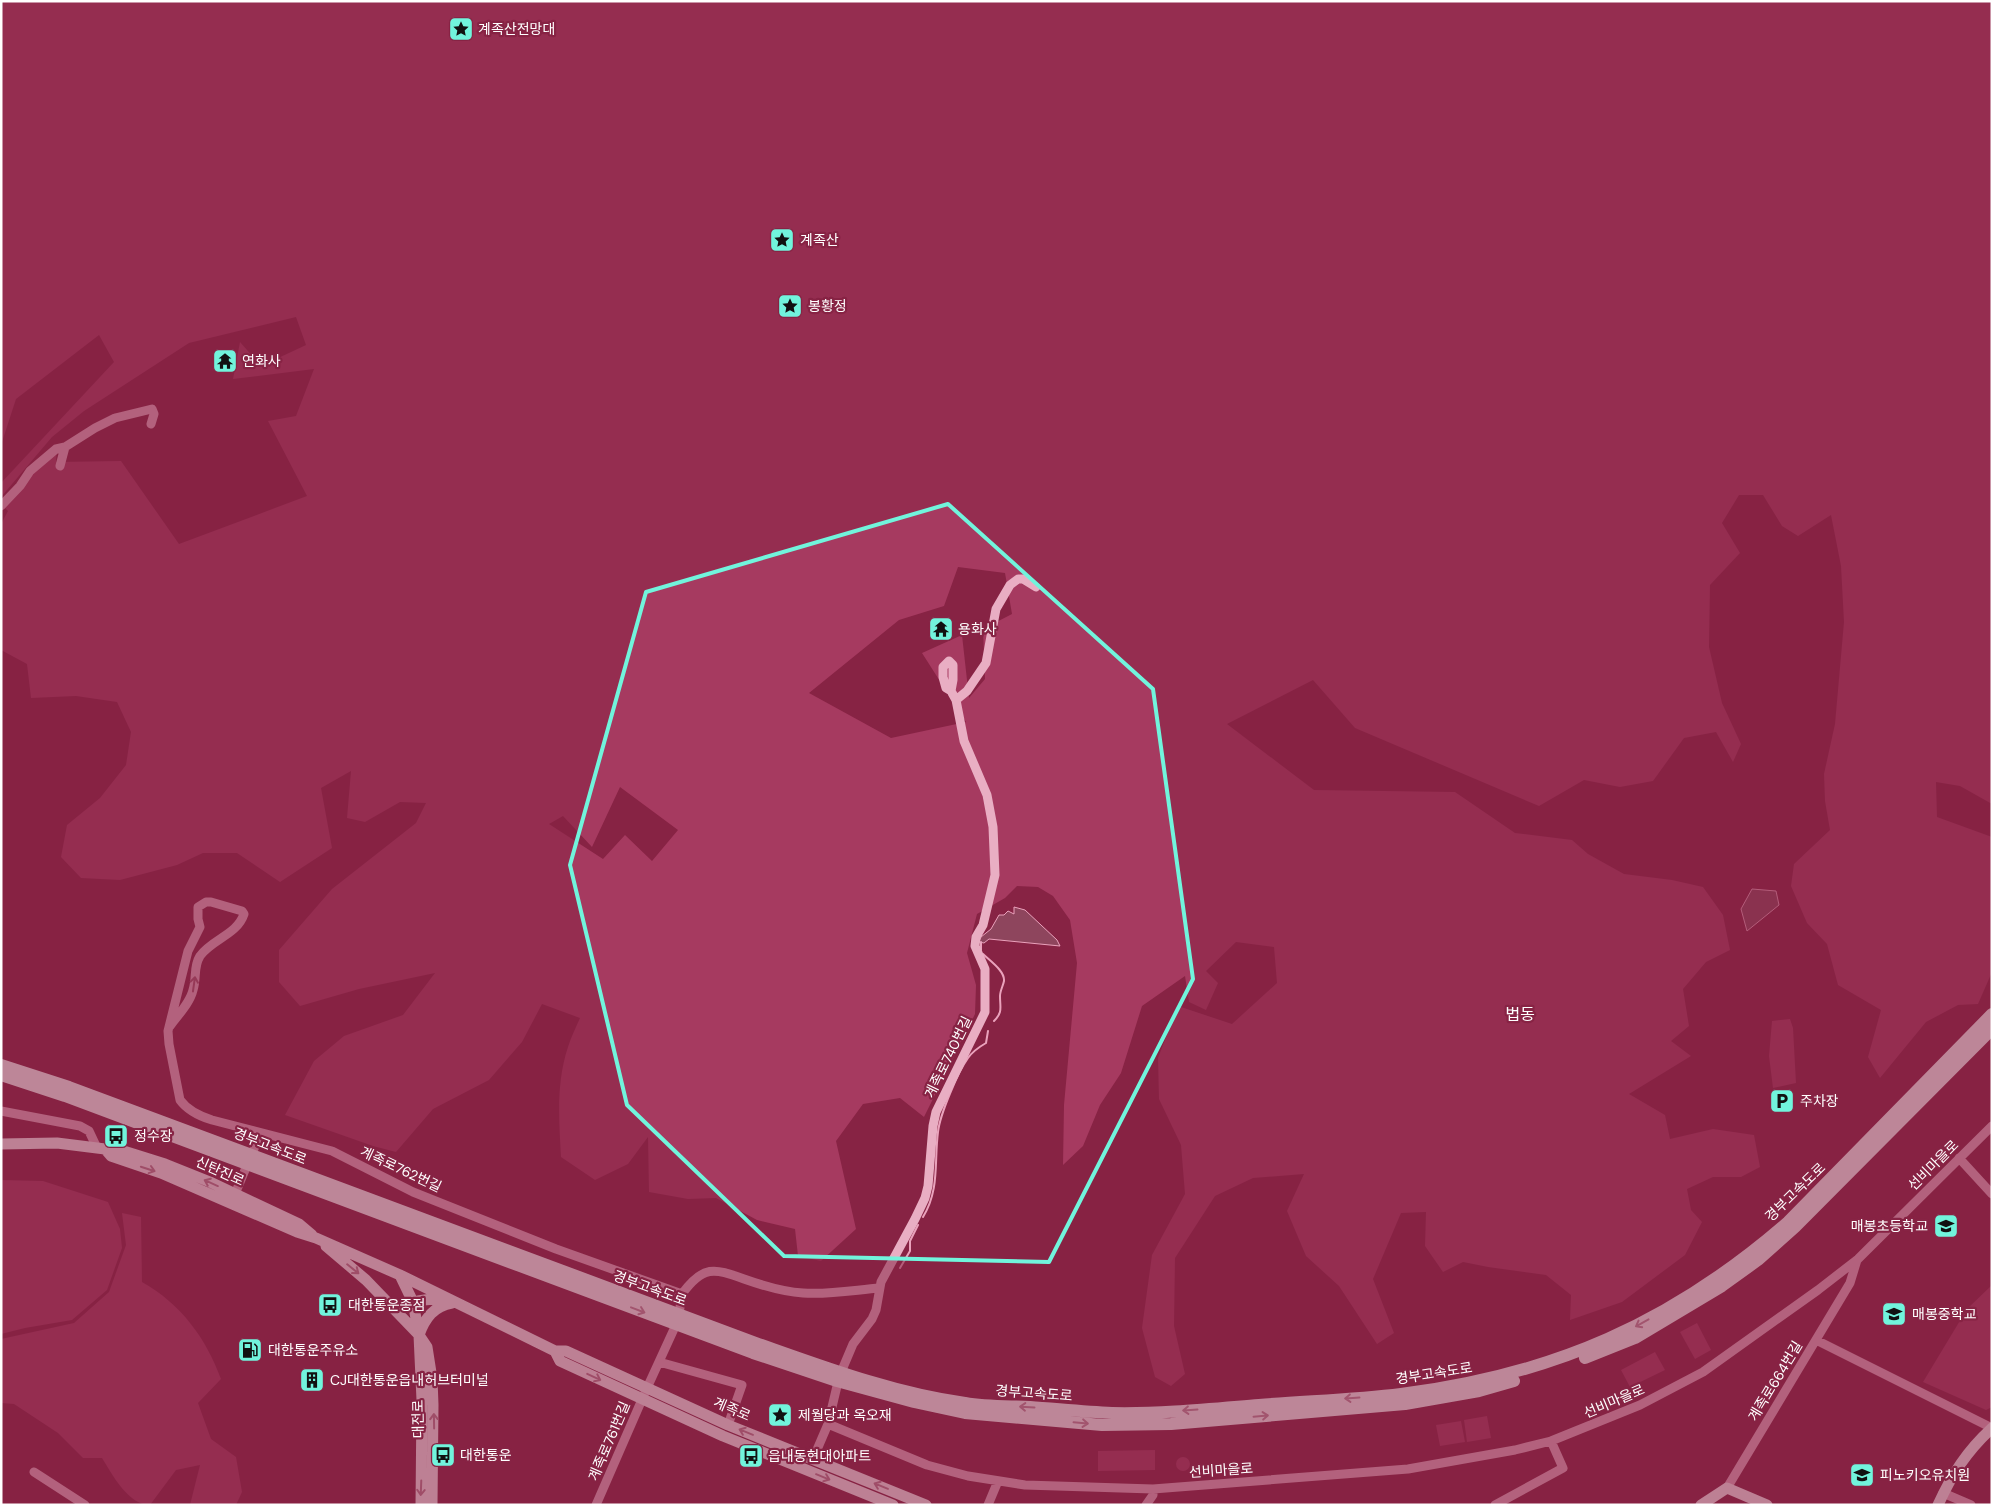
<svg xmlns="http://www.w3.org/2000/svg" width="1993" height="1506" viewBox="0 0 1993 1506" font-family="'DM Sans','Noto Sans KR',sans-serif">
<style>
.green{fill:#a63a60;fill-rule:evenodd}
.water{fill:#8e455d;stroke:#eaa2bc}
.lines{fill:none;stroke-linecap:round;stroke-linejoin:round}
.stream{stroke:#eaa2bc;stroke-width:2}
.minor{stroke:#e9aec3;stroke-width:9}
.major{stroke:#fef1f5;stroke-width:11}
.highway{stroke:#fff;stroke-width:12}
.oneway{stroke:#a95470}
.oneway2{stroke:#bd8094}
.oneway3{stroke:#c391a2}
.marked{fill:none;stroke:#71f4dc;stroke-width:4;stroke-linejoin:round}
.labels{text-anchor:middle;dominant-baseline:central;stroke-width:4.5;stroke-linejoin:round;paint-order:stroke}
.poi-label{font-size:14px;fill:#fff;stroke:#872344;text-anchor:start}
.street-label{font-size:14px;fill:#fff;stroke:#872344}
.quarter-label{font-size:16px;fill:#fff;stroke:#872344}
</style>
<rect width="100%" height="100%" fill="#872344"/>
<path class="green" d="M1,1H1992V804L1960,786L1936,782L1937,817L1992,837V972L1978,1004L1958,1005L1926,1022L1880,1078L1868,1057L1881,1010L1838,985L1827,944L1807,923L1791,886L1794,864L1830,830L1825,801L1824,774L1835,724L1844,622L1841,566L1831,515L1798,536L1782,526L1763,495H1739L1722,523L1740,553L1710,585L1709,647L1722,703L1741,744L1733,762L1716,732L1684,738L1653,781L1620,787L1584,780L1539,806L1355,728L1313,680L1227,724L1314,790L1455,792L1515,833L1572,840L1588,854L1624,874L1672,880L1703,887L1723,915L1730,950L1706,962L1683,989L1689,1026L1671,1041L1691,1056L1629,1094L1665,1115L1670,1139L1713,1129L1754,1135L1760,1167L1741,1177H1713L1687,1189L1691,1210L1702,1222L1685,1255L1622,1302L1570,1320L1571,1295L1546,1275L1488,1267L1463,1262L1443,1272L1425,1246L1426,1212L1401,1213L1373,1279L1394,1333L1377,1344L1339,1286L1306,1256L1287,1211L1304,1174L1253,1178L1215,1196L1175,1258L1174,1326L1185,1374L1171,1386L1155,1377L1142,1328L1152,1255L1185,1194L1181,1145L1159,1099L1158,1058L1178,1006L1232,1024L1277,983L1274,947L1236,942L1206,971L1218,983L1206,1010L1189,1002L1185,976L1142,1006L1121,1073L1100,1105L1083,1146L1063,1165L1064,1105L1077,963L1070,920L1053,896L1038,887L1017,886L1005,898L977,914L967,953L976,985L975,1014L924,1117L900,1098L863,1104L836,1141L856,1229L821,1261L798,1256L795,1229L757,1220L716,1198L688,1199L649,1192L648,1137L628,1164L595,1180L561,1157C559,1120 556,1083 568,1047C571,1037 576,1027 580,1018L542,1004L522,1042L489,1080L433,1109L396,1152L373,1146L285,1115L314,1061L344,1036L403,1015L435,973L359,989L300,1006L279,982V950L332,889L416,823L426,803L400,802L365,822L347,818L351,771L321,788L332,848L280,882L237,853H203L177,865L120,880L81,878L61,857L67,825L100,798L126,765L131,732L117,702L76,696L31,698L27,664L1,650V524L8,511L3,506L57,444L56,462L121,461L179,544L307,496L268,421L296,416L314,369L233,379L240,342L261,366L306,345L296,317L189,343L84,411L52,437L1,497V483L114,362L99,335L16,399L1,445ZM958,567L1005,573L1012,614L983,629L985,679L969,698L962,635L922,653L966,722L891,738L809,693L899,620L944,606ZM620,787L678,830L652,861L625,835L603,859L549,824L563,816L592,847Z
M1790,1019L1793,1028L1796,1083L1773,1088L1769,1056L1772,1021Z
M1,1180L43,1181L108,1202L120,1229L122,1248L107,1290L72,1320L25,1328L1,1334Z
M122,1213L141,1217L142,1282C181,1304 206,1338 221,1379L198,1403L211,1439L236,1457L242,1492L236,1505H190L200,1465L176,1470L150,1505C128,1505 112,1474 102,1458H83L58,1433L14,1404L1,1403V1339L74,1323L109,1292L126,1245Z
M1992,1285V1407L1986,1410L1923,1382L1967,1309Z
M1697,1323L1711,1350L1695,1359L1680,1332Z
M1655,1352L1665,1370L1630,1387L1621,1370Z
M1487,1416L1491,1438L1467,1442L1464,1420Z
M1461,1421L1465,1442L1440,1446L1436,1425Z
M1155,1450V1470L1098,1471V1451Z
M1176 1464a7 7 0 1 1 14 0a7 7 0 1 1-14 0Z"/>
<path class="water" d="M1752,889L1776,891L1779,905L1747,931L1741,909Z
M1014,907L1025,910L1057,940L1060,946L989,939L984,943L979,942L981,937L991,929L999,915H1004L1008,911L1014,914Z"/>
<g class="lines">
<path class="stream" d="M981,942V950
M983,954C990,961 1005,971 1004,981C1003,986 1000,991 1000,996C1000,1008 1003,1012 994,1021
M923,1217C940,1189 934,1162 938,1132C940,1114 958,1072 968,1058C973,1051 979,1047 986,1043L988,1031
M900,1268L910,1251V1241L918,1225"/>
<path class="minor" d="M60,466L65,447
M1,506L20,486L30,471L56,449L65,447L95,428L115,418L152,409L154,414L151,424
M951,691L946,688L943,677V667L949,661L953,665V680L951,691L956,700
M170,1026C178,1015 190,1003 193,990C197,978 193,967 200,956C212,939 237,935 244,914L242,911L211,902H206L198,907V919L200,927L188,951L168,1031L169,1044L180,1100C188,1111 199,1116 212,1120L332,1151L413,1192L556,1249L682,1294L679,1314
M1,1111L80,1126L89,1131L97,1148
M254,1149L259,1133
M1959,1158L1992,1194
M235,1194L245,1170
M682,1294C703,1265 714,1268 744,1279C761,1285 786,1292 803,1293C828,1295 855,1290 880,1288
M1816,1340L1992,1428
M659,1362L742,1385L728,1425
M842,1370L853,1344L872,1319L876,1310L881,1282L915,1219L925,1198L928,1186L933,1126L936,1112L985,1012V969L975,946L976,937L983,925L995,875L993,827L987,795L964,741L956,700L967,691L986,663L996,609L1010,585L1018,579H1023L1036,587
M828,1424L927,1465L968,1476L1025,1485L1153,1489L1408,1469L1515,1450L1551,1441L1640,1405L1703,1372L1818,1290L1858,1259L1992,1126
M813,1459L828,1424L837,1386
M34,1472L85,1505
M1727,1488L1850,1283L1857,1260
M1943,1493L1971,1505
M596,1505L647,1388L674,1329
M988,1505L998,1481
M1146,1505L1153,1495V1489
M1495,1505L1563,1468L1551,1441"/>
<path class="major" d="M1,1144L57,1143L105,1149L114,1148L165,1164L210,1182L299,1224L312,1235
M105,1149L111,1156L161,1173L297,1232L316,1238L400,1275L555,1351H566L728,1425L926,1505
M326,1246L366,1280L419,1335L427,1347L432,1379L433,1405L432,1505
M400,1275L413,1302L419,1335L422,1400L421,1505
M396,1310C412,1302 425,1297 444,1300
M419,1335C425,1318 434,1306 452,1303
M555,1351L560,1361L723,1436L893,1505
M1701,1505L1727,1488L1767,1505
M1938,1505C1952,1474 1967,1451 1992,1428"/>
<path class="highway" d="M1,1065L69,1087L756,1343C824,1367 893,1393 965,1403C986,1407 1009,1406 1030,1407C1058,1409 1085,1412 1112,1413C1161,1414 1210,1409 1259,1405C1306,1401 1354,1400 1401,1394C1553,1375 1672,1323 1788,1222L1992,1014
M1,1075L65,1096L753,1353L837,1381L914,1402L965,1413L1102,1425L1171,1424L1405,1404L1479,1391L1514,1381
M1585,1358L1635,1338L1722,1286L1758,1260L1795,1227L1992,1029"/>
</g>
<defs><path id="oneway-shaft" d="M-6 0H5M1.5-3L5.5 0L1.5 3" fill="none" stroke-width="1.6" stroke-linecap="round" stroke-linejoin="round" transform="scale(1.25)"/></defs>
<use class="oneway" href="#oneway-shaft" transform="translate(194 984) rotate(-82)"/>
<g class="oneway2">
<use href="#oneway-shaft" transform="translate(148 1169) rotate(18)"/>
<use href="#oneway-shaft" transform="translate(211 1183) rotate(-156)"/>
<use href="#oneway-shaft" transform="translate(353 1269) rotate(39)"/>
<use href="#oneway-shaft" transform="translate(594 1377) rotate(25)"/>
<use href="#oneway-shaft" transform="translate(434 1421) rotate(-91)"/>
<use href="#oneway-shaft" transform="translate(746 1432) rotate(-158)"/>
<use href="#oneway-shaft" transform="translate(823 1477) rotate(22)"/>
<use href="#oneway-shaft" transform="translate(881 1486) rotate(-158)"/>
<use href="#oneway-shaft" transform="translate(421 1488) rotate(92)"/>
</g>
<g class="oneway3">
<use href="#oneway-shaft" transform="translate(638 1310) rotate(21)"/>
<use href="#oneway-shaft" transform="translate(1642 1323) rotate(151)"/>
<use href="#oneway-shaft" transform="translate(1352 1398) rotate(176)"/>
<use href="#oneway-shaft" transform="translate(1027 1407) rotate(-177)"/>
<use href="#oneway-shaft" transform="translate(1190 1410) rotate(176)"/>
<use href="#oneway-shaft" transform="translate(1261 1416) rotate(-5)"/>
<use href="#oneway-shaft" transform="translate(1081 1423) rotate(5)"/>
</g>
<path d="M0 0H1993V1506H0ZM948,504L1153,689L1193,979L1049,1262L784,1256L627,1105L570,865L646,592Z" fill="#872344" fill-opacity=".55" fill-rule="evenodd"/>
<path class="marked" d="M948,504L1153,689L1193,979L1049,1262L784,1256L627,1105L570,865L646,592Z"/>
<defs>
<symbol id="sight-square" viewBox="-11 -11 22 22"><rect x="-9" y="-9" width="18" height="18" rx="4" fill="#71f4dc" stroke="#872344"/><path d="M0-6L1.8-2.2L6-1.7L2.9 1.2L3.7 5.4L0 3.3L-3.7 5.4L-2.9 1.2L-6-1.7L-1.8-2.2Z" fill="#111"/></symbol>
<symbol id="temple-square" viewBox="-11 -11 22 22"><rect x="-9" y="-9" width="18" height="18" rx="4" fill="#71f4dc" stroke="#872344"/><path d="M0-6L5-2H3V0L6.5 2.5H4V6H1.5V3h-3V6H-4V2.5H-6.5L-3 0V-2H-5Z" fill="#111"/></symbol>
<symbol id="parking-square" viewBox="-11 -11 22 22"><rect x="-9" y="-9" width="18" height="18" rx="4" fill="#71f4dc" stroke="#872344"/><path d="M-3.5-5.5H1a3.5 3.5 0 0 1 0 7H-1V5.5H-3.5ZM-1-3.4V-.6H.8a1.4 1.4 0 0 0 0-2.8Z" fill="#111"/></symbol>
<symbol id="bus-square" viewBox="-11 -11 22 22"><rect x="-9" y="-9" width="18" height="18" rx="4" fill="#71f4dc" stroke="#872344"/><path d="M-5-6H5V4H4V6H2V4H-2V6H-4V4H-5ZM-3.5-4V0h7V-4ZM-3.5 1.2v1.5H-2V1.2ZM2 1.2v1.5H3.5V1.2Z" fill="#111"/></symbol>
<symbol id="school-square" viewBox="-11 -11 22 22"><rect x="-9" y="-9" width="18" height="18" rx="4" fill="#71f4dc" stroke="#872344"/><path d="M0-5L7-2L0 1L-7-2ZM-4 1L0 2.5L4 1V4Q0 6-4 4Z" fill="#111"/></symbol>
<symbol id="fuel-square" viewBox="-11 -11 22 22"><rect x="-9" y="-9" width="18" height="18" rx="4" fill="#71f4dc" stroke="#872344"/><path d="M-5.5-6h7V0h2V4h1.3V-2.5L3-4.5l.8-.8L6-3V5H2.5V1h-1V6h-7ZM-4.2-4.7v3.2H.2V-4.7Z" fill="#111"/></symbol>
<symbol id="building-square" viewBox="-11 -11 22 22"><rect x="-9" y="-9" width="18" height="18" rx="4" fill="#71f4dc" stroke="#872344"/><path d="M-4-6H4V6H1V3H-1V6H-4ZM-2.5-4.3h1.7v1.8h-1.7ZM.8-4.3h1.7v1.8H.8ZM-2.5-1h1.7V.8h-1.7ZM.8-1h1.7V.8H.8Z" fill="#111"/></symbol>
</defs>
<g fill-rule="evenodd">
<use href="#sight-square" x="447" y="15" width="28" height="28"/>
<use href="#sight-square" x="768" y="226" width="28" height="28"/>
<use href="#sight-square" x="776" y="292" width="28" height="28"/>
<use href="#temple-square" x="211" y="347" width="28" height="28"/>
<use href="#temple-square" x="927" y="615" width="28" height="28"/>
<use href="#parking-square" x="1768" y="1087" width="28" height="28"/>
<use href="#bus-square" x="102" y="1122" width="28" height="28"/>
<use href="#school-square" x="1932" y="1212" width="28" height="28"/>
<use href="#bus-square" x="316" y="1291" width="28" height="28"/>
<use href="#school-square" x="1880" y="1300" width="28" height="28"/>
<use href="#fuel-square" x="236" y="1336" width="28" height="28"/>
<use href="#building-square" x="298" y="1366" width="28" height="28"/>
<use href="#sight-square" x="766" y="1401" width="28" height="28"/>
<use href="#bus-square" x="429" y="1441" width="28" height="28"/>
<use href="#bus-square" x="737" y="1442" width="28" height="28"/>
<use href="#school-square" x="1848" y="1461" width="28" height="28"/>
</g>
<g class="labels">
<g class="poi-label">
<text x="478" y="29">계족산전망대</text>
<text x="800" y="240">계족산</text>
<text x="808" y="306">봉황정</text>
<text x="242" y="361">연화사</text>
<text x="958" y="629">용화사</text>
<text x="1800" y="1101">주차장</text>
<text x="134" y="1136">정수장</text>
<text x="1928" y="1226" text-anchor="end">매봉초등학교</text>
<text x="348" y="1305">대한통운종점</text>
<text x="1912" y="1314">매봉중학교</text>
<text x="268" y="1350">대한통운주유소</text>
<text x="330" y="1380">CJ대한통운읍내허브터미널</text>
<text x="798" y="1415">제월당과 옥오재</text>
<text x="460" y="1455">대한통운</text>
<text x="768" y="1456">읍내동현대아파트</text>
<text x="1880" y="1475">피노키오유치원</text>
</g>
<g class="street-label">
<text transform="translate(948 1057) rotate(-64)">계족로740번길</text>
<text transform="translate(270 1146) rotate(21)">경부고속도로</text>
<text transform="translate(1933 1165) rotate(-45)">선비마을로</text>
<text transform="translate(401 1169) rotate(25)">계족로762번길</text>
<text transform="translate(220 1171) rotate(24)">신탄진로</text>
<text transform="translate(1795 1192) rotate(-44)">경부고속도로</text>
<text transform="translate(650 1288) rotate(20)">경부고속도로</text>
<text transform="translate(1434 1373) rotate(-9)">경부고속도로</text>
<text transform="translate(1775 1381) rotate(-59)">계족로664번길</text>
<text transform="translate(1034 1393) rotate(4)">경부고속도로</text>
<text transform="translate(1614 1401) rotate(-23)">선비마을로</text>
<text transform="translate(732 1409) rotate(23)">계족로</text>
<text transform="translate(418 1419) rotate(-91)">대전로</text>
<text transform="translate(609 1441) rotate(-67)">계족로761번길</text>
<text transform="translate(1221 1470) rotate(-4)">선비마을로</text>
</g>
<g class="quarter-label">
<text x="1520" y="1014">법동</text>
</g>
</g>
<rect width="1993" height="1506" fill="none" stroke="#ffffff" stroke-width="5"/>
</svg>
